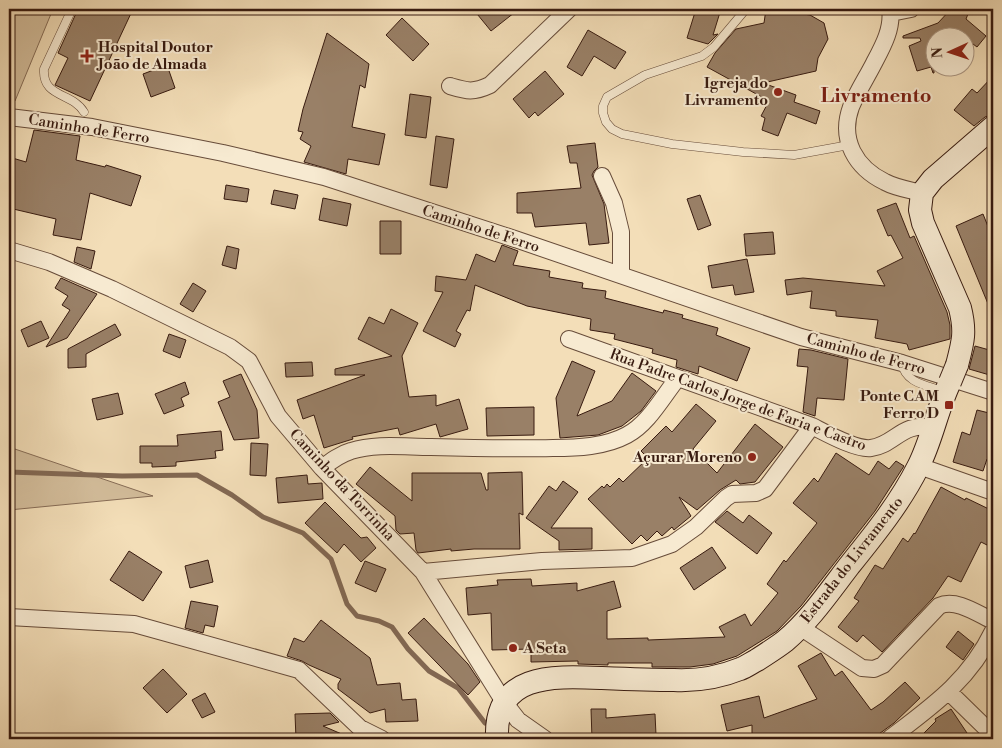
<svg xmlns="http://www.w3.org/2000/svg" width="1002" height="748" viewBox="0 0 1002 748" font-family="'Libre Bodoni',serif">
<style>
.green{fill:#d3bd9b;stroke:#866c56}
.lines{fill:none;stroke-linecap:round;stroke-linejoin:round}
.stream{stroke:#826853;stroke-width:5}
.building{fill:#998067;stroke:#381b10}
.lane-casing{stroke:#674c3a;stroke-width:9}
.street-casing{stroke:#674c3a;stroke-width:18}
.secondary-casing{stroke:#381b10;stroke-width:24}
.lane{stroke:#f7ead1;stroke-width:8}
.street{stroke:#f7ead1;stroke-width:16}
.secondary{stroke:#f7ead1;stroke-width:22}
.secondary-bridge-casing{stroke:#381b10;stroke-width:24;stroke-linecap:butt}
.secondary-bridge{stroke:#f7ead1;stroke-width:22}
.poi-dot{fill:#8f2418;stroke:#f7ead1;stroke-width:2}
.labels{text-anchor:middle;dominant-baseline:central;stroke-width:4;stroke-linejoin:round;paint-order:stroke}
.poi-label{font-size:15px;font-weight:bold;fill:#381b10;stroke:#f7ead1;text-anchor:end}
.street-label{font-size:15px;fill:#381b10;stroke:#f7ead1}
.district-label{font-size:20px;font-weight:bold;fill:#7a1f14;stroke:#f7ead1}
</style>
<rect width="100%" height="100%" fill="#f3deb8"/>
<filter id="stains"><feTurbulence type="fractalNoise" baseFrequency=".004" numOctaves="4"/><feColorMatrix values="0 0 0 0 .2 0 0 0 0 .09 0 0 0 0 .02 0 0 0 .5 -.17"/></filter>
<radialGradient id="worn" r=".72"><stop offset=".6" stop-color="#630" stop-opacity="0"/><stop offset="1" stop-color="#630" stop-opacity=".3"/></radialGradient>
<path class="green" d="M9,9H53L15,101H9Z
M9,447L153,496L9,510Z"/>
<g class="lines">
<path class="stream" d="M9,472L122,476L197,475L232,495L263,517L303,533L331,559L347,604L357,616L379,621L392,627L408,649L429,671L458,688L485,723"/>
</g>
<path class="building" d="M78,9H133L90,101L55,85L68,58L58,53Z
M473,9H519L491,31Z
M696,9H721L713,35L718,34L708,44L687,38Z
M766,9H795L796,13L810,15L824,23L828,39L818,58L816,71L763,83L796,95L794,102L820,111L816,124L787,113L778,136L762,130L765,118L761,116L769,101L707,67L715,53L736,29L764,23Z
M951,9H970L966,19L986,36L977,47L965,38H934V73H933L931,67L917,71L909,46L921,41L920,38H903V36L938,23Z
M402,18L429,44L413,61L386,35Z
M588,30L626,52L615,69L594,56L582,76L567,67Z
M327,33L369,64L365,88L360,85L352,127L385,134L379,165L348,159L346,174L304,162L311,146L300,139L303,132L298,131L303,109Z
M167,65L175,88L151,97L143,74Z
M545,71L564,94L538,116L535,112L529,118L513,99Z
M993,76V114L985,117L974,126L954,110L972,89L977,93Z
M410,94L431,97L426,138L405,135Z
M34,130L80,136L76,160L105,167L106,165L141,176L131,206L90,193L81,240L53,235L56,219L9,208V157L26,162Z
M436,136L454,139L447,188L430,185Z
M595,143L598,167L594,171L592,175L604,204L609,243L589,245L586,223L535,227L532,213H517V193L581,188L577,163H570L567,146Z
M226,185L249,189L247,202L224,199Z
M274,190L298,195L295,209L271,204Z
M700,195L711,225L698,230L687,199Z
M323,198L351,204L347,226L319,220Z
M896,203L910,238L914,236L947,312L950,325V339L909,350L907,344L875,338L878,320L836,316V311L810,308L812,291L787,295L785,280L803,278L885,286L877,271L903,258L891,235L888,236L877,210Z
M983,214L993,239V316L956,226Z
M380,221H401V254H380Z
M773,232L775,254L746,256L744,234Z
M502,245L518,251L513,265L550,271L549,277L583,283L582,288L606,291L605,298L663,313L664,310L683,315L682,318L718,328L716,335L750,348L737,381L699,366L698,374L676,367L677,360L652,353L653,349L614,339L615,334L590,330L591,319L527,306L475,285L470,311L467,310L456,331L461,334L455,347L423,331L443,292L435,291L436,276L466,280L476,254L495,262Z
M227,246L239,249L236,269L222,265Z
M77,247L95,251L91,269L74,262Z
M747,259L754,292L735,295L733,285L712,288L708,266Z
M61,278L97,294L67,338L46,347L70,310L62,305L68,296L55,288Z
M193,283L206,291L193,312L180,304Z
M391,309L418,323L402,356L409,397L436,395V406L459,399L468,429L440,437L436,424L400,435L398,428L352,437L353,439L324,448L314,415L303,419L297,400L365,375H335V369L392,356L358,339L369,317L384,324Z
M41,321L49,338L28,347L21,330Z
M115,324L121,335L86,354V367L68,368V349Z
M169,334L186,340L180,358L163,351Z
M975,346L993,351V376L969,369Z
M799,349L811,350L848,359L844,400L817,398L815,416L803,412L808,367L797,366Z
M572,361L595,371L577,416L612,401L632,373L656,391L641,411L622,426L598,435L560,438L556,398Z
M312,362L313,376L286,377L285,363Z
M241,374L257,410L259,438L234,440L218,402L230,397L223,381Z
M185,382L189,394L181,398L184,406L164,414L155,394Z
M118,393L123,414L97,420L92,399Z
M696,404L716,421L693,449L717,473L755,424L783,447L755,482L740,484L736,480L720,490L697,510L679,497L691,516L674,530L672,527L662,536L657,531L647,541L641,535L632,544L588,499L602,486L604,488L607,484L610,487L619,478L623,482L648,458L641,451L666,426L672,432Z
M534,407V435L487,436L486,408Z
M977,410L993,414V461L987,459L983,471L953,462L962,432L970,435Z
M221,431L223,450L215,451L216,458L176,462V466L152,467V463H140V446H178L177,435Z
M251,443L268,444L266,476L250,475Z
M836,453L869,475L878,461L889,469L896,461L904,466L875,511L801,606L777,631L737,656L713,664L690,667H652V663H608V665L578,664V661L531,662V649L492,650L491,613L468,615L466,588L498,585L497,580L531,579L532,586L577,583V591L614,581L621,607L607,611V639L648,638V640L725,637L719,627L745,614L751,626L778,593L767,584L784,560L786,562L817,523L793,503L814,478L818,482Z
M370,467L412,501V473H481L486,490H488V473L522,472L523,515L519,513L520,549H474L451,551V549L418,553L416,550L414,533L400,534L396,530L395,516L356,484Z
M307,475L308,484L322,483L323,499L278,503L276,478Z
M563,481L578,492L551,528H592V549L559,550V541L526,518L549,486L556,491Z
M941,487L965,500L966,498L993,511V531L987,545L981,542L961,582L948,576L933,598L882,652L863,635L857,642L838,627L859,601L854,598L875,565L883,569L903,538L908,542L914,533L915,534Z
M325,502L361,538L367,537L376,548L361,562L344,544L337,553L305,523Z
M727,511L743,523L749,515L772,533L757,554L715,522Z
M712,547L726,568L694,590L680,568Z
M129,551L162,572L143,601L110,580Z
M208,560L213,582L190,588L185,566Z
M365,561L386,569L376,592L355,583Z
M191,601L218,606L214,627L205,625L203,633L185,628Z
M424,618L468,664L480,682L468,695L408,633Z
M321,620L370,658L377,685L400,683L402,700L416,699L418,721L386,722L385,709L370,713L338,689V684L341,679L309,665L302,661L287,656L294,638L304,642Z
M958,631L974,644L963,660L946,647Z
M821,653L835,676L842,671L871,710L883,702L905,682L920,698L894,723L872,739H752V725L727,731L721,705L759,696L764,718L817,699L798,666Z
M163,669L187,694L167,713L143,688Z
M205,693L215,712L202,718L192,700Z
M591,709H606V718L655,714L656,735L637,736V739H592Z
M951,709L971,739H918L936,721L935,719Z
M330,713L339,722L323,726L351,738L296,739L295,714Z"/>
<g class="lines">
<defs>
<path id="lane" d="M72,9L44,69C42,98 72,92 84,112
M746,9L714,47L702,56L645,75L607,97L603,106V113L606,122L612,129L622,134L672,144L743,152L794,155L849,145
M902,363C905,383 926,385 943,391"/>
<path id="street" d="M890,9C893,28 883,46 874,63C867,77 857,92 851,107C839,140 856,168 885,182C896,188 910,190 922,193
M891,13L911,9
M450,86C467,91 473,93 490,85L569,9
M9,117L92,127L223,153L324,177L518,240L801,337L902,363L993,392
M602,176L614,203L621,232V275
M9,250L49,262L112,289L230,347L249,361L278,416L322,468L423,572L504,702L518,720L545,739
M569,339L812,426C826,433 856,450 871,448C895,445 902,421 933,428
M919,466L993,492
M322,468C331,461 340,454 351,451C376,443 405,447 431,447C471,448 512,449 553,448C577,448 605,447 627,435C648,424 662,398 677,379
M423,572L542,561L632,558L672,544L696,527L726,498L732,494L756,493L765,489L812,426
M9,617L134,624L299,670L360,728L382,739
M800,627L862,668L874,669L883,665L939,606C956,598 978,614 993,621
M949,692L993,735
M889,739C931,707 969,681 993,631"/>
<path id="secondary" d="M957,365C963,342 966,332 960,308L923,223L920,210L922,193L933,179L993,127
M497,739C494,673 552,676 602,678C626,679 650,680 674,680C697,681 718,678 740,669C746,667 751,663 757,660C766,654 776,648 785,641C810,620 829,592 849,566C874,535 900,503 918,467C932,440 937,409 950,382"/>
</defs>
<use href="#lane" class="lane-casing"/>
<use href="#street" class="street-casing"/>
<use href="#secondary" class="secondary-casing"/>
<use href="#lane" class="lane"/>
<use href="#street" class="street"/>
<use href="#secondary" class="secondary"/>
<defs>
<path id="secondary-bridge" d="M950,382L957,365"/>
</defs>
<use href="#secondary-bridge" class="secondary-bridge-casing"/>
<use href="#secondary-bridge" class="secondary-bridge"/>
</g>
<g class="poi-dot">
<path d="M84.5 48.5h5v5h5v5h-5v5h-5v-5h-5v-5h5z"/>
<circle cx="778" cy="92" r="5"/>
<rect x="944" y="400" width="10" height="10" rx="2.5"/>
<circle cx="752" cy="457" r="5"/>
<circle cx="513" cy="648" r="5"/>
</g>
<g class="labels">
<g class="poi-label">
<text x="98" y="47" text-anchor="start">Hospital Doutor<tspan x="98" dy="17">João de Almada</tspan></text>
<text x="768" y="83">Igreja do<tspan x="768" dy="17">Livramento</tspan></text>
<text x="939" y="396">Ponte CAM<tspan x="939" dy="17">Ferro D</tspan></text>
<text x="742" y="457">Açurar Moreno</text>
<text x="523" y="648" text-anchor="start">A Seta</text>
</g>
<g class="street-label">
<text transform="translate(89 129) rotate(9)">Caminho de Ferro</text>
<text transform="translate(481 229) rotate(18)">Caminho de Ferro</text>
<text transform="translate(866 354) rotate(15)">Caminho de Ferro</text>
<text transform="translate(738 400) rotate(20)">Rua Padre Carlos Jorge de Faria e Castro</text>
<text transform="translate(342 485) rotate(47)">Caminho da Torrinha</text>
<text transform="translate(852 560) rotate(-52)">Estrada do Livramento</text>
</g>
<g class="district-label">
<text x="876" y="96">Livramento</text>
</g>
</g>
<rect width="1002" height="748" fill="none" stroke="#f3deb8" stroke-width="30"/>
<rect x="10" y="10" width="982" height="728" fill="none" stroke="#381b10" stroke-width="2.5"/>
<rect x="15" y="15" width="972" height="718" fill="none" stroke="#381b10"/>
<g transform="translate(950 52) rotate(267)"><circle r="24" fill="#f7ead1" stroke="#ab9784"/>
<path d="M0-4L9 19L0 12L-9 19Z" fill="#8f2418"/>
<text y="-8" font-size="14" font-weight="bold" text-anchor="middle" fill="#381b10">N</text>
</g>
<rect width="100%" height="100%" filter="url(#stains)"/>
<rect width="100%" height="100%" fill="url(#worn)"/>
</svg>
